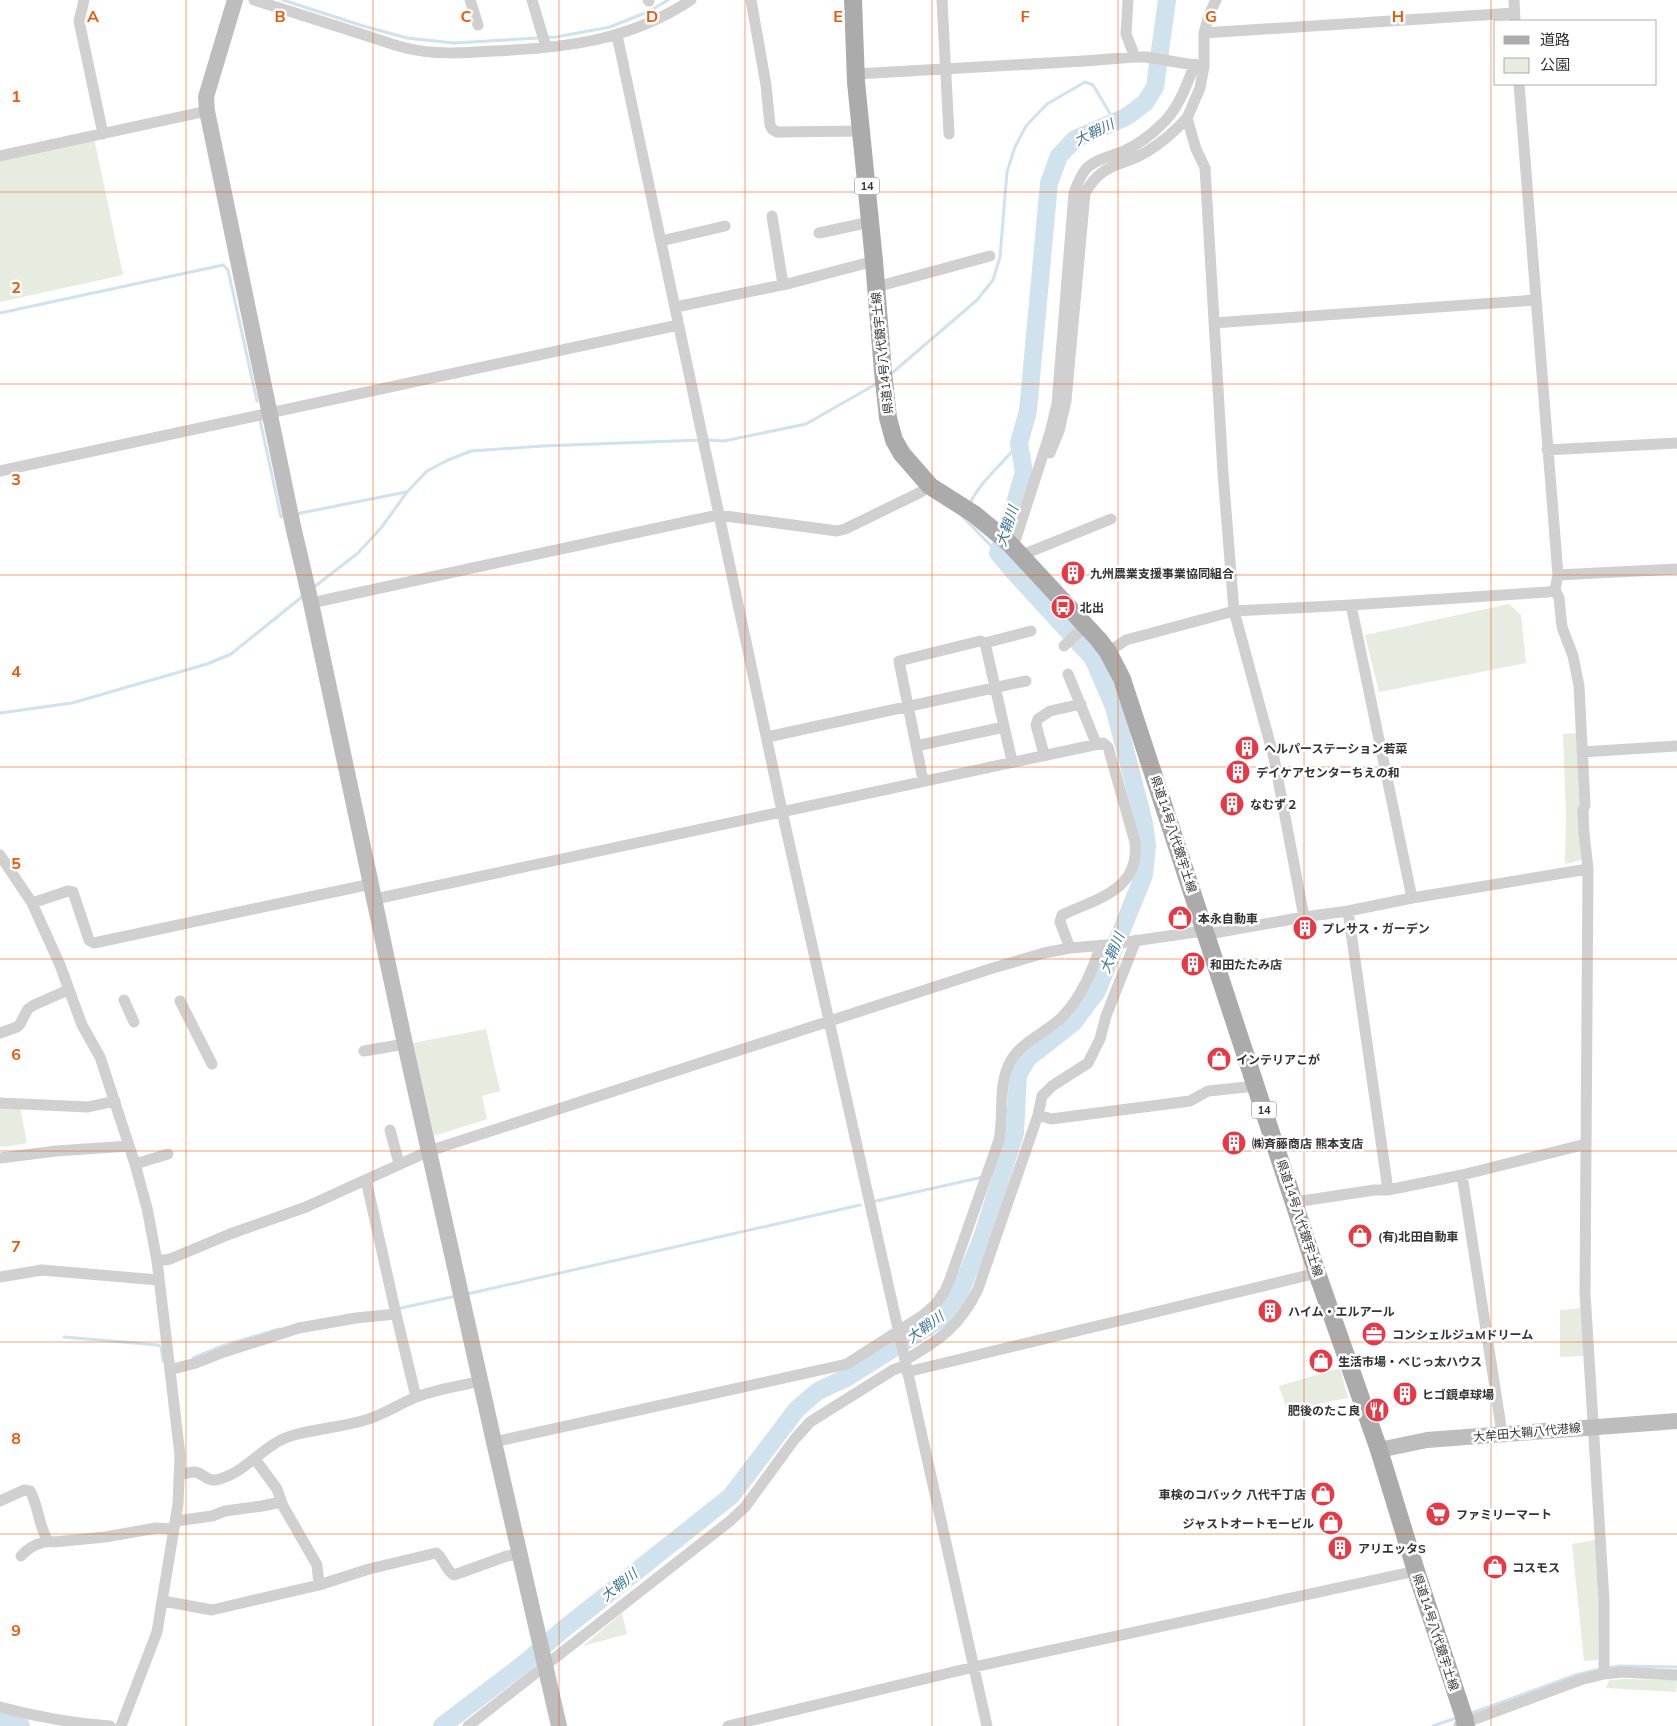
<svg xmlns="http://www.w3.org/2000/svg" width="1677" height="1726" viewBox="0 0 1677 1726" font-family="Mulish,'Noto Sans JP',sans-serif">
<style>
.green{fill:#e6ecdf}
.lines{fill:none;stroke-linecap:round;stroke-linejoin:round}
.stream{stroke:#cfe2ee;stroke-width:3}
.river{stroke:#cfe2ee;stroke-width:18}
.street{stroke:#d0d0d0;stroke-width:11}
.secondary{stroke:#bdbdbd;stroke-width:16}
.primary{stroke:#ababab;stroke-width:18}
.grid{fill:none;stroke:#e8590c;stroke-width:1;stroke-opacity:0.55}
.labels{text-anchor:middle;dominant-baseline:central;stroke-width:5;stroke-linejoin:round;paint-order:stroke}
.shield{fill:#fff;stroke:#707070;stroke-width:1}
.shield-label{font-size:11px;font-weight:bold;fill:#333}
.street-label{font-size:12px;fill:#333;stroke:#fff}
.poi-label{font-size:12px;font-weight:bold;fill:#333;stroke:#fff;text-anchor:start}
.water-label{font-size:14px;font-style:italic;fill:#3f7597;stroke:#fff}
.grid-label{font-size:16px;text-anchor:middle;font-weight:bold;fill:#e8590c;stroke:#fff;stroke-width:5;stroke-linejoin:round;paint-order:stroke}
</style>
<rect width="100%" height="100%" fill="#fff"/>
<path class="green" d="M94,138L123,275L0,302V158Z
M1509,604L1521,615L1526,663L1379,692L1365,635Z
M1577,733L1581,860L1565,864L1566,813L1563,734Z
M486,1029L500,1091L482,1096L487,1119L434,1136L413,1043Z
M0,1107H20L27,1143L6,1147L0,1146Z
M1583,1308L1584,1356L1560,1357V1310Z
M1340,1368L1348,1398L1287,1410L1279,1386Z
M1595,1540L1600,1602L1598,1660L1584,1661L1572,1544Z
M622,1613L627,1634L583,1646Z
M1627,1679L1677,1680L1676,1692L1606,1688L1609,1680Z"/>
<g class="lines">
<path class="stream" d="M283,0L360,25L407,38L454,43L556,37L610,27L650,11L668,0
M0,313L223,265L228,270L257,401
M892,373L977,300L993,280L1000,257L1007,172L1015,147L1026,126L1047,104L1085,82L1093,85L1115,122
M260,420L281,517L285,516
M707,440L724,441L806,424L876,384
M969,505C980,481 1003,464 1019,443
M296,514L406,492
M964,515L963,517L998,553
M314,587L358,553L381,528L407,492L427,471L448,460L471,451L542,446L701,440
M0,713L72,703L207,664L231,654L303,596
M989,1176L1001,1174
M876,1201L983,1177
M467,1294L860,1205
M401,1308L456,1296
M64,1337L158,1345L161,1347L163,1361
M193,1358L222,1346L279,1329
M1607,1668L1619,1666L1677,1667
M1469,1714L1576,1675L1600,1669
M1433,1726L1459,1717"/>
<path class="river" d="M0,1719L21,1726
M442,1726L526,1662L560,1632L731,1496L797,1409L818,1391L848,1377L942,1318L958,1297L982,1238L1015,1133L1018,1075L1027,1059L1073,1023L1097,991L1144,875L1147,846L1144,823L1114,707L1093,658L1014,572L998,553L1012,514L1024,472L1019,443L1028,411L1049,183L1059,156L1075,139L1126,117L1145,103L1155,87L1167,0"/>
<path class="street" d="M84,0L79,21L103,134
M254,0C288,11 322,21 355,32C372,37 389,44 406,48C434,55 464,53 493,51C565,48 629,41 691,0
M470,0L478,25
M532,0L546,47
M648,0L649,1
M751,0L766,85L770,125L772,129L777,132L862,131
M942,0L949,134
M1128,0L1126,34L1135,57
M1514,0L1515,21
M1204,33L1209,15L1216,0
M617,35L782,811L987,1726
M856,74L1084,61L1135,57H1146L1200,66
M1519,84L1558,575L1555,590L1559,598L1562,627L1573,656L1579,686L1585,805L1583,811L1584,833L1588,869L1585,1293L1604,1600V1674
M0,156L207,111
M772,216L783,284
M819,233L870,222
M661,241L725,226
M876,287L990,256
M676,307L791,283L874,261
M1214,323L1535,300
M1547,450L1677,443
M1050,453L1059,431L1066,401L1085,193C1103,161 1121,168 1148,151C1163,142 1175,131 1187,118
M0,471L678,325
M1012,545L1016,538L1050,433L1057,404L1074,193C1077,185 1080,176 1086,169C1095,159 1112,156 1124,151C1137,145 1151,135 1162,124C1179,108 1186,86 1195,64
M1023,558L1027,553L1111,519
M1558,575L1677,569
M311,603L718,515L837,531L845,529L919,493L930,486
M1351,605L1412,898
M985,643L1012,761
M1064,646L1085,626
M1108,652L1126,640L1234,611L1351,605L1548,592L1555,590
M1068,674L1096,743
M767,737L1026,681
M916,746L1004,727
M1582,752L1677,746
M1044,754L1036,725L1038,719L1050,711L1081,704
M923,780L899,661L980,641L985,643L1031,631
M0,855L32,903L60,965L82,1025L100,1057L135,1164L147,1208L157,1261L180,1455L178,1504L157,1632L121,1726
M375,899L1103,743L1108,747L1135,842C1140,890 1098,898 1062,915L1060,922L1070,948
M32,903L68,891L73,892L89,940L94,943L371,884
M1348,911L1388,1190
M1304,917L1274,758L1234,611L1223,473L1205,168L1196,149L1187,118L1200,88L1204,66V33L1514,13
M124,1000L134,1022
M180,1001L212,1064
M0,1033L17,1027L20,1024L28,1009L34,1005L68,990
M364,1051L405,1044
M0,1103L88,1107L115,1101
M1038,1115L1051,1119L1190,1101L1208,1091L1256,1086
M390,1130L399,1163
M0,1158L56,1151L129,1146
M135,1164L168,1154
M1462,1175L1502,1433
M366,1180L396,1314L416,1397
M1295,1202L1374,1190H1388L1462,1175L1586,1144
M157,1261L170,1259L230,1234L306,1207L429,1151L993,968L1044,953L1070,948L1106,945L1196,932L1214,933L1304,917L1348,911L1412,898L1588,869
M0,1277L42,1270L158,1280
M905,1360C940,1340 960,1326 978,1289L1038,1115L1042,1096L1052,1086L1088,1063L1100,1039L1106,1016L1136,940
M170,1368H177L196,1363L224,1352L299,1328L356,1318L396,1314
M907,1372L1317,1273
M494,1442L847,1364L922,1316L935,1305L945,1291L950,1279L999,1140C1004,1116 998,1087 1009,1064C1019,1042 1047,1033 1063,1016C1082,996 1092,971 1101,945
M255,1459L277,1489L283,1506L317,1565L319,1585L369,1569L436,1553C444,1558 445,1570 454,1575L507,1556L521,1554
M179,1474C184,1474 190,1472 195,1472C203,1473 206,1481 215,1480C247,1474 263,1443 294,1435C316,1429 340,1427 362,1421C380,1417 397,1405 414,1398C435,1389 460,1386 481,1381
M0,1501L24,1490L30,1491C39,1506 38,1526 48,1541
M176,1521L212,1516L225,1511L262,1506L281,1502
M21,1556C28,1548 43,1539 54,1542L105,1537L156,1528L173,1529
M163,1601L212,1610L319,1585
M0,1707C37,1717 71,1723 110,1726
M1459,1725L1580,1680L1604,1674L1622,1672L1677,1675
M468,1726L730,1521L745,1507L794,1440L810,1422L893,1370L906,1365
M728,1726L974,1667L1416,1571"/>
<path class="secondary" d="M235,0L206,97L207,111L293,526L311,603L405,1044L494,1442L559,1726
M1379,1450L1427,1440L1677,1421"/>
<path class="primary" d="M853,0L856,82L874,261L883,372L888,418L894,440L902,454L930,486L974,514L1009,543L1099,640L1108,652L1122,679L1317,1273L1379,1450L1416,1571L1464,1717L1466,1726"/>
</g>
<path class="grid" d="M186,0V1726M373,0V1726M559,0V1726M745,0V1726M932,0V1726M1118,0V1726M1304,0V1726M1491,0V1726M0,192H1677M0,384H1677M0,575H1677M0,767H1677M0,959H1677M0,1151H1677M0,1342H1677M0,1534H1677"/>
<defs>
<symbol id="building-disc" viewBox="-11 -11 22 22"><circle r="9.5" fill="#e63946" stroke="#fff"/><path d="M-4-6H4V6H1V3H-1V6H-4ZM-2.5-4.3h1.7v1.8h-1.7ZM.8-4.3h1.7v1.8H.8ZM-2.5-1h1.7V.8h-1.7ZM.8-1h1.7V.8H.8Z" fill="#fff"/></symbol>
<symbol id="bus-disc" viewBox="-11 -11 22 22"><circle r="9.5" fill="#e63946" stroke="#fff"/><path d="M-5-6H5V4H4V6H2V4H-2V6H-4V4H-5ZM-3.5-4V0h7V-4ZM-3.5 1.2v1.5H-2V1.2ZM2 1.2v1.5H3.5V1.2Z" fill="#fff"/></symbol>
<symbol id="shop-disc" viewBox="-11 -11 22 22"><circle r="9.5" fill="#e63946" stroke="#fff"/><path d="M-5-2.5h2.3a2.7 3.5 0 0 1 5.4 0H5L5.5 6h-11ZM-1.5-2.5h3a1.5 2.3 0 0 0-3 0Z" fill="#fff"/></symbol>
<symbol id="office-disc" viewBox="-11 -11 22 22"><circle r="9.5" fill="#e63946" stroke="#fff"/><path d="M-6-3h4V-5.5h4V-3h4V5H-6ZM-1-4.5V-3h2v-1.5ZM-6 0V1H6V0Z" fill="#fff"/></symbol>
<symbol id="restaurant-disc" viewBox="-11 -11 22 22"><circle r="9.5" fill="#e63946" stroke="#fff"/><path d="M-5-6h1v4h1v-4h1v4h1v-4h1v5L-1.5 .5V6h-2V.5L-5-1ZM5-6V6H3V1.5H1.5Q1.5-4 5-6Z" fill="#fff"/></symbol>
<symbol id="supermarket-disc" viewBox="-11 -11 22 22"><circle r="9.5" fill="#e63946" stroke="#fff"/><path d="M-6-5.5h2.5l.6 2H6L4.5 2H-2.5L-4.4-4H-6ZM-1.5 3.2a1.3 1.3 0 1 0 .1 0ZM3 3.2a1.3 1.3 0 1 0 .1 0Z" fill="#fff"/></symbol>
</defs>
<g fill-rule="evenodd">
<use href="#building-disc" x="1059" y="559" width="28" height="28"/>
<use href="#bus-disc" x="1049" y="593" width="28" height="28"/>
<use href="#building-disc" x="1233" y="734" width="28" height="28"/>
<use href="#building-disc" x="1224" y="758" width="28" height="28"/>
<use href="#building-disc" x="1218" y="790" width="28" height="28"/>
<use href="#shop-disc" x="1166" y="904" width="28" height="28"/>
<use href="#building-disc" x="1291" y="914" width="28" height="28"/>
<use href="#building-disc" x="1179" y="950" width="28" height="28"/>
<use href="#shop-disc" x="1205" y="1045" width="28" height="28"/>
<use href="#building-disc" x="1220" y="1129" width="28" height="28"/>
<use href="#shop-disc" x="1346" y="1222" width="28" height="28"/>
<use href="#building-disc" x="1256" y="1297" width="28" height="28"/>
<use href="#office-disc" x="1360" y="1320" width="28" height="28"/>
<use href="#shop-disc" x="1307" y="1347" width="28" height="28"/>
<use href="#building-disc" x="1391" y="1380" width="28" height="28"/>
<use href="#restaurant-disc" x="1363" y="1396" width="28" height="28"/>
<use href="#shop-disc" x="1309" y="1480" width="28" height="28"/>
<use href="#supermarket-disc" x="1424" y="1500" width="28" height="28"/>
<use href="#shop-disc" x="1317" y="1509" width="28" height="28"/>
<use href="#building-disc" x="1326" y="1534" width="28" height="28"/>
<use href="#shop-disc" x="1481" y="1553" width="28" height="28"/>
</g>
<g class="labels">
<g class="shield">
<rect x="854.5" y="177.5" width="25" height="17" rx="4"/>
<rect x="1251.5" y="1101.5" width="25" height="17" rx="4"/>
</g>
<g class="shield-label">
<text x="867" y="186">14</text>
<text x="1264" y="1110">14</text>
</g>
<g class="street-label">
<text transform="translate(882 353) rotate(-96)">県道14号八代鏡宇土線</text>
<text transform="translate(1174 834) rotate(72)">県道14号八代鏡宇土線</text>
<text transform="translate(1300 1218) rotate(72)">県道14号八代鏡宇土線</text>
<text transform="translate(1527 1432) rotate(-5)">大牟田大鞘八代港線</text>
<text transform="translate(1436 1632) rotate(72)">県道14号八代鏡宇土線</text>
</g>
<g class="poi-label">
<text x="1090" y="573">九州農業支援事業協同組合</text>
<text x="1080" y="607">北出</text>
<text x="1264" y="748">ヘルパーステーション若菜</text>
<text x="1256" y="772">デイケアセンターちえの和</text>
<text x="1250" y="804">なむず２</text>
<text x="1198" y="918">本永自動車</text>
<text x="1322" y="928">プレサス・ガーデン</text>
<text x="1210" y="964">和田たたみ店</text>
<text x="1236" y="1059">インテリアこが</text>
<text x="1252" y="1143">㈱斉藤商店 熊本支店</text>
<text x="1378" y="1236">(有)北田自動車</text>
<text x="1288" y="1311">ハイム・エルアール</text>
<text x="1392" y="1334">コンシェルジュMドリーム</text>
<text x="1338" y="1361">生活市場・べじっ太ハウス</text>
<text x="1422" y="1394">ヒゴ鏡卓球場</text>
<text x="1360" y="1410" text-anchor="end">肥後のたこ良</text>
<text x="1306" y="1494" text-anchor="end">車検のコバック 八代千丁店</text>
<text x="1456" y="1514">ファミリーマート</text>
<text x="1314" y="1523" text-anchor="end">ジャストオートモービル</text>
<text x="1358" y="1548">アリエッタS</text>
<text x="1512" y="1567">コスモス</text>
</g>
<g class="water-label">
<text transform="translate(1094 132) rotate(-26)">大鞘川</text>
<text transform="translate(1007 526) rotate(-72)">大鞘川</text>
<text transform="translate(1112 953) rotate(-68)">大鞘川</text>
<text transform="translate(925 1327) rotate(-36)">大鞘川</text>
<text transform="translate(619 1585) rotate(-39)">大鞘川</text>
</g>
</g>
<g class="grid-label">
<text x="93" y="22">A</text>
<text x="280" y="22">B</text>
<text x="466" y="22">C</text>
<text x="652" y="22">D</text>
<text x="838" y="22">E</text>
<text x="1025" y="22">F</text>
<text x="1211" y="22">G</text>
<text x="1398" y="22">H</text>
<text x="16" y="102">1</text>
<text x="16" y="293">2</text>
<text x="16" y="485">3</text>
<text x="16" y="677">4</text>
<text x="16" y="869">5</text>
<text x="16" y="1060">6</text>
<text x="16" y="1252">7</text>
<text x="16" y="1444">8</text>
<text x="16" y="1636">9</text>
</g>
<rect x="1494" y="20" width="162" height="65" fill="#ffffff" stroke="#adadad"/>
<rect x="1504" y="36" width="25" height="8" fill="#ababab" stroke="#adadad"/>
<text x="1540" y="45" font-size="15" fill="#333333">道路</text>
<rect x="1504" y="58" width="25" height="15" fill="#e6ecdf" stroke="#adadad"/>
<text x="1540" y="70" font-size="15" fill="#333333">公園</text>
</svg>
